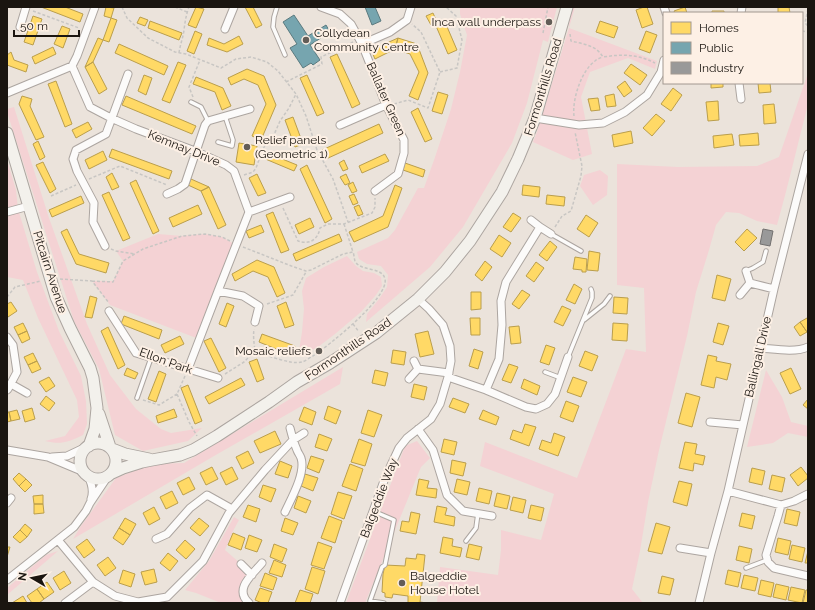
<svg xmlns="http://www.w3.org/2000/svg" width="815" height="610" viewBox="0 0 815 610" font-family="Raleway,sans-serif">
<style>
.green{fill:#f4d2d4}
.homes{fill:#ffd966;stroke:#ba9e4c}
.public{fill:#76a5af;stroke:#5a7a7f}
.industry{fill:#999;stroke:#737170}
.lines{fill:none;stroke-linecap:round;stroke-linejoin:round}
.lane-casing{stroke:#aca5a0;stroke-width:5.5}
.street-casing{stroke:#aca5a0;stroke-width:9}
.secondary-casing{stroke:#aca5a0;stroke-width:13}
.path{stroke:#c8c6c3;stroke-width:1.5;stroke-dasharray:3 2;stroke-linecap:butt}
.lane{stroke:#fcfbfa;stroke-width:3.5}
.street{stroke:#fcfbfa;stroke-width:7}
.secondary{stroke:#f3f1ec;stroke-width:11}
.poi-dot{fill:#635d57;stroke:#fdf0e5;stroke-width:1.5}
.labels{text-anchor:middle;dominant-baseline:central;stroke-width:4;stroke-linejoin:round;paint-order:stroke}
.poi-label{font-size:12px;fill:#1a1510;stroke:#fdf0e5;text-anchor:start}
.street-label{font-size:12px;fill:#1a1510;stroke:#fdf0e5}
</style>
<rect width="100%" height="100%" fill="#ebe3db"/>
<path class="green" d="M465,7H557L548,42L543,40L527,103L512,143L463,227L430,267L366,322L367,314L379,299L387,287L388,275L381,266L367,264L359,259L357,252L388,238L395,230L418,188H424L434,160L451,109L460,72L467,35L460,14V8Z
M570,7H575L569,28L657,61L655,69L628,58L590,72L581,97L592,154L573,160L533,142L537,132L569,28Z
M808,73V102L807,108C797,147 788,186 777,225L757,221L739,213L726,212L716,225L709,250L696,292L687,336L659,450L648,502L640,551L632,589L643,603H437L440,567L498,575L501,550V530L541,540L554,494L480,466L485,442L577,478L626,349L646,352L644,288L617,285V164L678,167L757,166L779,157Z
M14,107L49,218L87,324L110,375L136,409L161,429L171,433L202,428L188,441L143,451L115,435L99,369L74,321L7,112V109Z
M7,160L16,190L18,209L37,272L59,331L81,376L86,401L87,424L83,435C69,442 61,445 45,441L65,436L79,417L77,400L38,318L23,280L7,277Z
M600,170L608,176L607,195L593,205L580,186L584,175Z
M158,234L182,236L205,234L222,237L236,245L199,339L110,305L92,281H113L123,261L116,251Z
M347,256L356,266L363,271L374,273L381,277L382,286L376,295L361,312L335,334L318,347L298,357L302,332L304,309L302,291L306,278L324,267Z
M343,367L340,384L214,456L73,539L81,526L116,478L152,464L184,463Z
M766,370L782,397L791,422L808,426V437L788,433L773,443L747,447Z
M417,441L430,458L421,467L365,603H346L405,446Z
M234,517L239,520L233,531L225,550L241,564L252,575L245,583L249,603H221L196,593L185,590L209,561Z
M58,551L7,595V588L46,555Z"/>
<path class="homes" d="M41,7H65L83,14L80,22Z
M106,7L114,8L111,18L104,16Z
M196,7L204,9L196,28L188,25Z
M245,7H253L262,25L256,28Z
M644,7H647L653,24L642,28L636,10Z
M685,7L687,13H675L674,11Z
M778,7H789L790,13H778Z
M712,11H724V13H712Z
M433,13L437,22L431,25L426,16Z
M33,16L42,19L33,45L24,42Z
M140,17L148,20L145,26L137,23Z
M111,18L117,20L109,42L103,40Z
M150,21L182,33L179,40L148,28Z
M600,21L618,27L614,38L596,32Z
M445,22L457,50L448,54L436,26Z
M62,26L70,29L63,48L54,44Z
M195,31L202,34L194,54L187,51Z
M646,31L657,35L650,53L639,49Z
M239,36L243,44L227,52L207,45L209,38L224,44Z
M98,38L103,40L93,62L85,67Z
M398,38L417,44L428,73L418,100L409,96L419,72L410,54L395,49Z
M398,38L395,49L375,59L371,50Z
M119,44L168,66L164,75L115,53Z
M53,47L56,54L35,64L32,57Z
M11,52L14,60L28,65L26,72L7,65V55Z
M337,54L360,104L352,108L330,57Z
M93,62L107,89L99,94L85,67Z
M178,62L186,65L170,103L162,100Z
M631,64L647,75L640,85L624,73Z
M247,69L264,76L276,105L261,140L252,136L266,104L258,85L244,79L231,85L228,78Z
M144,75L152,78L146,95L138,91Z
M307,75L324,113L317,116L300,78Z
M196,77L223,88L231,106L222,110L215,92L193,84Z
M56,81L72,124L65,127L48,84Z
M625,81L632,91L624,97L617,87Z
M711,83H723V87L711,88Z
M758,83H770L771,92L759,93Z
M673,88L682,95L671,111L661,104Z
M438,92L448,95L442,114L432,111Z
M614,94L616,106L607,107L605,96Z
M22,96L32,99L30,106L44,137L36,140L19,104Z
M126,96L196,126L192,134L122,105Z
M598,98L600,110L591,111L588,99Z
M718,101L719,120L708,121L706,102Z
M774,104L776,123L764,124L763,105Z
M418,108L432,139L425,142L411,112Z
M656,114L665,121L652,136L643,128Z
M293,117L303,144L295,147L285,120Z
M88,122L92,129L76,138L72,130Z
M379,124L383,133L326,159L322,150Z
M631,131L633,143L614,147L612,135Z
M758,133L759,145L740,146L739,135Z
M732,134L734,145L714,148L713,136Z
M38,141L45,157L40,160L33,144Z
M239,143L257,146L254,165L236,162Z
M112,149L172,171L169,179L109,157Z
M103,151L107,160L89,169L85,160Z
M265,152L297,165L294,171L263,158Z
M385,154L389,161L362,173L359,166Z
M344,160L348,169L343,171L339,163Z
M43,162L56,189L50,193L36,165Z
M405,163L425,170L423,177L403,170Z
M307,165L332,219L325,223L300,169Z
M112,173L119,187L112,190L106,177Z
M257,174L266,193L258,196L249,178Z
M346,174L350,183L345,185L340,177Z
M191,179L209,187L201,191L188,185Z
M136,180L159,231L153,234L130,183Z
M353,182L357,191L352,193L348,185Z
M395,185L402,188L388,227L354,242L349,232L383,216Z
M523,185L540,187L539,197L522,195Z
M209,187L226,225L218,229L201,191Z
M109,192L130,238L123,241L102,195Z
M354,194L358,203L353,205L349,196Z
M547,195L565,197L564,206L546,204Z
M81,196L84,203L52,217L49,210Z
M198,205L202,214L173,227L169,218Z
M359,205L363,214L358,216L354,207Z
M273,212L289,250L281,253L266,215Z
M513,213L521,218L511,232L503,227Z
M586,215L598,223L589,237L577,229Z
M310,218L314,227L299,234L295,225Z
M261,225L264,232L249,238L246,231Z
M67,229L79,254L109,263L106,273L76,264L61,232Z
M747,229L757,238L744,251L735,242Z
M339,234L342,241L296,261L293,254Z
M499,235L511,243L502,257L490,249Z
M550,241L557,247L547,261L539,255Z
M589,251L600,253L598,271L587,270Z
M575,257L587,259L586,272H582V270L573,269Z
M257,260L274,267L285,293L277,297L268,277L253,271L235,281L232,274Z
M485,261L492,267L482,281L475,275Z
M536,262L544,268L534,282L526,276Z
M717,275L731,279L725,301L712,298Z
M574,284L582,289L575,304L566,300Z
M522,290L530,295L519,309L512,304Z
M471,292H481V309L471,310Z
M90,296L97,298L92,318L85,317Z
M614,297L628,298L627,314L613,313Z
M11,302L17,311L8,317L7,315V304Z
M286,302L294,325L285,328L277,306Z
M227,303L234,306L226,327L219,324Z
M562,306L571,310L563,326L554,322Z
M124,316L162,330L159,339L121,324Z
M470,318H480V335H471Z
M807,318L808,319V331L807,332L800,322Z
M800,322L807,332L800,336L794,327Z
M23,323L27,331L18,335L14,327Z
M613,323L628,324L627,341L612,340Z
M718,323L729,326L723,345L713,342Z
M519,326L521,343L511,344L509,327Z
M108,327L125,365L118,369L101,331Z
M27,331L30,339L22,343L18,335Z
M428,331L434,354L420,357L415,334Z
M262,334L295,346L291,355L259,342Z
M180,336L184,344L165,353L161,345Z
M211,338L226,368L219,372L204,341Z
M546,345L555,348L549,365L540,362Z
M474,349L483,352L478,369L469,366Z
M393,350L406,352L404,365L391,363Z
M585,351L598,356L592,371L579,366Z
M33,353L37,361L28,365L24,357Z
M708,355L717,357L716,361L731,364L727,380L716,377L714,388L701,385Z
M257,359L264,379L257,382L249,362Z
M37,361L41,369L32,373L28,365Z
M509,364L518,367L511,383L502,380Z
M127,368L138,373L135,379L124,375Z
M791,368L801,389L790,394L780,373Z
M375,370L388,373L385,386L372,383Z
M159,371L166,374L156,402L148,399Z
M49,377L55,386L46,392L39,382Z
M573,377L587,382L581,397L567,392Z
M241,378L245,385L209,404L205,397Z
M524,379L540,386L537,395L521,388Z
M414,384L427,387L424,400L411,397Z
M188,385L202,421L195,424L181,388Z
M686,393L700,397L692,427L678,423Z
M46,396L55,403L49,411L40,404Z
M453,398L469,404L465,413L449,407Z
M808,399V409L803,405Z
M566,401L579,406L573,422L560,417Z
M328,406L341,411L336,424L324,419Z
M304,407L316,412L312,425L299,420Z
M32,408L35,419L25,422L22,411Z
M174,409L177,417L158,423L156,416Z
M17,410L20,419L11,421L9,412Z
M368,410L382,415L374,437L361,433Z
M483,410L499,417L496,425L479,419Z
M7,412H9L11,421L7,422Z
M525,424L536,427L529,446L510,439L513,430L522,433Z
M275,431L281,444L260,453L254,441Z
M554,433L565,437L558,456L539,449L542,440L551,443Z
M319,434L332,439L327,451L315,447Z
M359,439L372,444L365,466L351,462Z
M444,439L457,442L454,455L441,452Z
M685,442L697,444L695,454L705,456L703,465L694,463L693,471L679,468Z
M248,451L254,463L242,469L236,457Z
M311,456L324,460L319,473L307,468Z
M452,460L466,463L463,476L450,473Z
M280,461L292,466L288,478L275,474Z
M350,464L363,469L356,491L342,486Z
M212,467L218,479L206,485L200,473Z
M232,467L238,479L226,485L220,473Z
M801,467L808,476V478L798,486L790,475Z
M752,468L765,471L762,485L749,482Z
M19,473L26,479L19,486L13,479Z
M305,474L318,478L313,491L301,486Z
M772,475L785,478L782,492L769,489Z
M189,477L195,489L183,495L177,483Z
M26,479L32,485L25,492L19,486Z
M419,479L429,481L427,488L437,489L436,498L416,495Z
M457,479L470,482L467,495L454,492Z
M679,481L692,484L687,506L673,502Z
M263,485L276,489L271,502L259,497Z
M479,488L492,491L489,504L476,501Z
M172,491L178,503L166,509L160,497Z
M338,492L352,496L344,519L331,514Z
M497,493L510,496L507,509L494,506Z
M43,495V504H34L33,496Z
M298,496L311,501L306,513L294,508Z
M513,497L526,500L523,513L510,510Z
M34,504H43L44,513L34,514Z
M248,505L260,509L256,522L243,517Z
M531,505L544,508L541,521L528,518Z
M437,506L447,508L445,515L455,517L454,526L434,522Z
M154,507L160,519L149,525L143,513Z
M787,509L800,512L797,526L784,523Z
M411,512L420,514L416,534L400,531L402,521L409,522Z
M742,513L755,516L752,529L739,526Z
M329,516L342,521L335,543L321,538Z
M125,518L136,524L130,535L119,528Z
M199,518L209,526L200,536L190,528Z
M285,518L298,523L293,535L281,531Z
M656,523L670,527L662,554L648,551Z
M25,524L32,530L27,537L20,530Z
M119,528L130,535L123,545L113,538Z
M20,530L27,537L20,543L13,537Z
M233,533L245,538L241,550L228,545Z
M249,535L262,540L257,552L245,548Z
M443,537L453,539L452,546L462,548L460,557L440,553Z
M778,538L791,541L788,555L775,552Z
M87,539L95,550L84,558L76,547Z
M185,540L195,549L186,559L176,550Z
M318,542L332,547L324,569L311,565Z
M274,544L287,549L282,562L270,557Z
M469,544L482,547L479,560L466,557Z
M792,545L805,548L802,562L789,559Z
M739,546L752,549L749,563L736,560Z
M7,547H10L7,557Z
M808,551V563H805Z
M168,553L178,561L170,571L160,563Z
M417,554L425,555L420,602L427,603H408V596L393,594L392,598L385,597V593L382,592L383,574L385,565L405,566L406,558L416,559Z
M108,557L116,568L105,576L97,565Z
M274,560L286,565L282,577L269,573Z
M312,567L325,571L318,594L305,589Z
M154,569L157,582L145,585L141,572Z
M123,570L135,574L131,587L119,583Z
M728,570L741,573L738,587L725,584Z
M64,571L71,583L60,590L53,578Z
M265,573L277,578L273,590L260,586Z
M744,575L758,578L755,591L741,588Z
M662,576L674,579L670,595L658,593Z
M761,580L774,583L771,597L758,594Z
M47,582L54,592L44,599L37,589Z
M776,584L789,587L786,600L773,597Z
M791,587L805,590L802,603L788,600Z
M260,588L272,592L268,603H262L255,600Z
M37,589L44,599L39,603H32L27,596Z
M300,590L313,594L310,603H295Z
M806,590H808V603H803Z
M23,596L27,603H12Z"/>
<path class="public" d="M365,7H375L381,21L372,25Z
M294,15L308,36L326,25L330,32L310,45L320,60L313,65L311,63L303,68L290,48L297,44L283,22Z"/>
<path class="industry" d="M763,229L773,231L770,246L760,244Z"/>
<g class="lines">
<defs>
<path id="lane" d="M277,7L274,17L273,27L285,55
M191,102L201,107L208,121
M218,142L232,146L233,140L225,116
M551,234L581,251
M746,271L753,268L763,262L766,251
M584,320L604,304L610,296
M568,357L592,298V292L591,289
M545,372L561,378
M137,398L151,358
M373,511L394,520L385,565L382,567L370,601L384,603
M466,541L476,528L478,513
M746,568L767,560"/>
<path id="street" d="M321,7L340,14L351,24L362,44L386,105L404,140V153L398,174L375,191
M664,7L666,13
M741,13L742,7
M20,27L26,7
M225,29L234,7
M362,44L390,32L407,20L411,7
M72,66L90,107L111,118L136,129L195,151L226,165L234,171L249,212L218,291L188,369
M739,83L741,99
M7,93L72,66L77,56L95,7
M535,118L579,125L603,123L625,112L647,95L661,72L664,60
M340,125L386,105
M167,194L178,189L185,184L205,125L208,121L250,109
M7,212L29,206
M249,212L290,197
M531,220L540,227
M105,246L93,222L94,203L77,171L73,159L76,150L106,134L128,74
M750,283L774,289
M218,291L243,296L259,306L255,322
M740,295L750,283L746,271
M109,311L136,353L218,378
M7,337L13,345L17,372L8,389L7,390
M760,348C774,349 795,353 808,347
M414,361L418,369
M448,377L486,390L526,407L536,409L547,404L555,394L568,357
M409,379L418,369L449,373
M11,384L27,393
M486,390L499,359L502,325L501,301L506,282L540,227L551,234
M710,422L743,425
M418,429L433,450L447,495L463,511L492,516
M7,450L48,457L84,472
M52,457L67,456L86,447
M88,476C92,484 94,491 91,499
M728,491L781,505
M808,494L794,501L781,505L778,516L766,555L768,562L774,568L808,576
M7,503L11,498
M285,512C291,499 306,473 301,458C300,455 298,453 297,450C294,443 292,436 290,428
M156,539L167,534L190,508L207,495L232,509
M58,540L93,582L115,596L138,602L167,597L203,561L229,513L265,470L293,440L304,433
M680,548L711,553
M241,564L252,575
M7,580L74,527L86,511L90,503L108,476
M65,603L93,582
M249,603C233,589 253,574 262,563
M340,603L385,478L399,448L407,438L431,419L440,404L448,377L451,361L450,346L443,325L429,309L418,299
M699,603L711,553L728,491L774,289L808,154"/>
<path id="secondary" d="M7,133L56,297L70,328L90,368L93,378L97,408L95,429L89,446
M99,414L110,447
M80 461a18 18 0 1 1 36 0a18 18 0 1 1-36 0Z
M112,449L125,454L149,459
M112,473L123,468L142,462L152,460L180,455L193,450L217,436L269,402L297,382L330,363L376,333L418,299L445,272L470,241L502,192L518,159L535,118L567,7"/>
</defs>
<use href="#lane" class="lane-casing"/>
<use href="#street" class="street-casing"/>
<use href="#secondary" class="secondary-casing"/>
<path class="path" d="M122,7L127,18L148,38L175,52L186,54L221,68L236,59L251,57L267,62L278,71L296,94L306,116L317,150L333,179L348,222
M175,7L187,12
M808,9L805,23L808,26
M33,11L79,28
M802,31L808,32
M543,33L548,7
M570,34L571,41C583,44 596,45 603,57C622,54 637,54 655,63
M179,53C180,45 183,38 184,30C185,22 186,15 189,7
M440,72L457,68L462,40L456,16L446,7
M286,82L322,64L321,57L353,42
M193,97L189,87L200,60
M394,104L408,100L428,108L440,72L421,32L412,24
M574,116C572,100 581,71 595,61C597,59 600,58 603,57
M244,175L253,172L256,168L263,149L266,144L273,137L280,121L289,108L296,94
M89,179L120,166L167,185
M51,196L76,185
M283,208L298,241C309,245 318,240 320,228L328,224H344L372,213L375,207V198
M344,224L353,252
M555,227L562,216L571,211L581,176L582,166L575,132
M243,247L294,267L306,271L311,270L343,254L353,252C354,254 354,258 355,261C360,272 382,266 385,279C389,298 328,346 313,356C310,357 306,361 302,362C291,365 266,355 255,351
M111,249L116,251L135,254
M60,279L92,281L109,303
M92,281L113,282L123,261L143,249L182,236L205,234L222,237L230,241
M7,297L15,287L41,281
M267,304L293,295L306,272
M353,324L359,332
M225,374L244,362L255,351C254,343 253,336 254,329
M185,376L177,394L189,422L197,436
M143,400L159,405L177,394"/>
<use href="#lane" class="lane"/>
<use href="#street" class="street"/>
<use href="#secondary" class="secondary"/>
</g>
<g class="poi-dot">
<circle cx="549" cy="22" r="4"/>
<circle cx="306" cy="40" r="4"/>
<circle cx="247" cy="147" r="4"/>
<circle cx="319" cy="351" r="4"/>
<circle cx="402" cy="583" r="4"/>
</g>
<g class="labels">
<g class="poi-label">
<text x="541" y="22" text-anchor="end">Inca wall underpass</text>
<text x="314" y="33">Collydean<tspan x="314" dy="14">Community Centre</tspan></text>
<text x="255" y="140">Relief panels<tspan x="255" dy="14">(Geometric 1)</tspan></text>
<text x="311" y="351" text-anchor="end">Mosaic reliefs</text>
<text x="410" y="576">Balgeddie<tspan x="410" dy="14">House Hotel</tspan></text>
</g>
<g class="street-label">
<text transform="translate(543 87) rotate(-73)">Formonthills Road</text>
<text transform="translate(386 99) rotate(66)">Ballater Green</text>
<text transform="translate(184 148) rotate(22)">Kemnay Drive</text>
<text transform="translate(50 272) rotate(72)">Pitcairn Avenue</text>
<text transform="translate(348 349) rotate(-34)">Formonthills Road</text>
<text transform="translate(758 357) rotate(-77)">Ballingall Drive</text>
<text transform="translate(166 361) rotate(20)">Ellon Park</text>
<text transform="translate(379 498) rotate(-69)">Balgeddie Way</text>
</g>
</g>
<rect width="815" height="610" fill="none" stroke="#1a1510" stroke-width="16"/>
<rect x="663" y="12" width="140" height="72" fill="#fdf0e5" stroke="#a29890"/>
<rect x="671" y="22" width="20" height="12" fill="#ffd966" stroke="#a29890"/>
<text x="699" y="32" font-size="12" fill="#1a1510">Homes</text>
<rect x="671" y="42" width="20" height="12" fill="#76a5af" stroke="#a29890"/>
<text x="699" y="52" font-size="12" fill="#1a1510">Public</text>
<rect x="671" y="62" width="20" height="12" fill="#999999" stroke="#a29890"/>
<text x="699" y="72" font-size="12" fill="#1a1510">Industry</text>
<g transform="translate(32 578) rotate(279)" stroke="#fdf0e5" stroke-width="3" paint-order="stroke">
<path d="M0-3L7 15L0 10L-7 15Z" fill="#1a1510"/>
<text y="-6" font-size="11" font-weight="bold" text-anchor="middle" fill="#1a1510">N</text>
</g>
<path d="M14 30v6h65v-6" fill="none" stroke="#1a1510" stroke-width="2"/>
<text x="20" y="30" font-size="12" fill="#1a1510" stroke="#fdf0e5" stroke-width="3" paint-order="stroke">50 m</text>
</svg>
